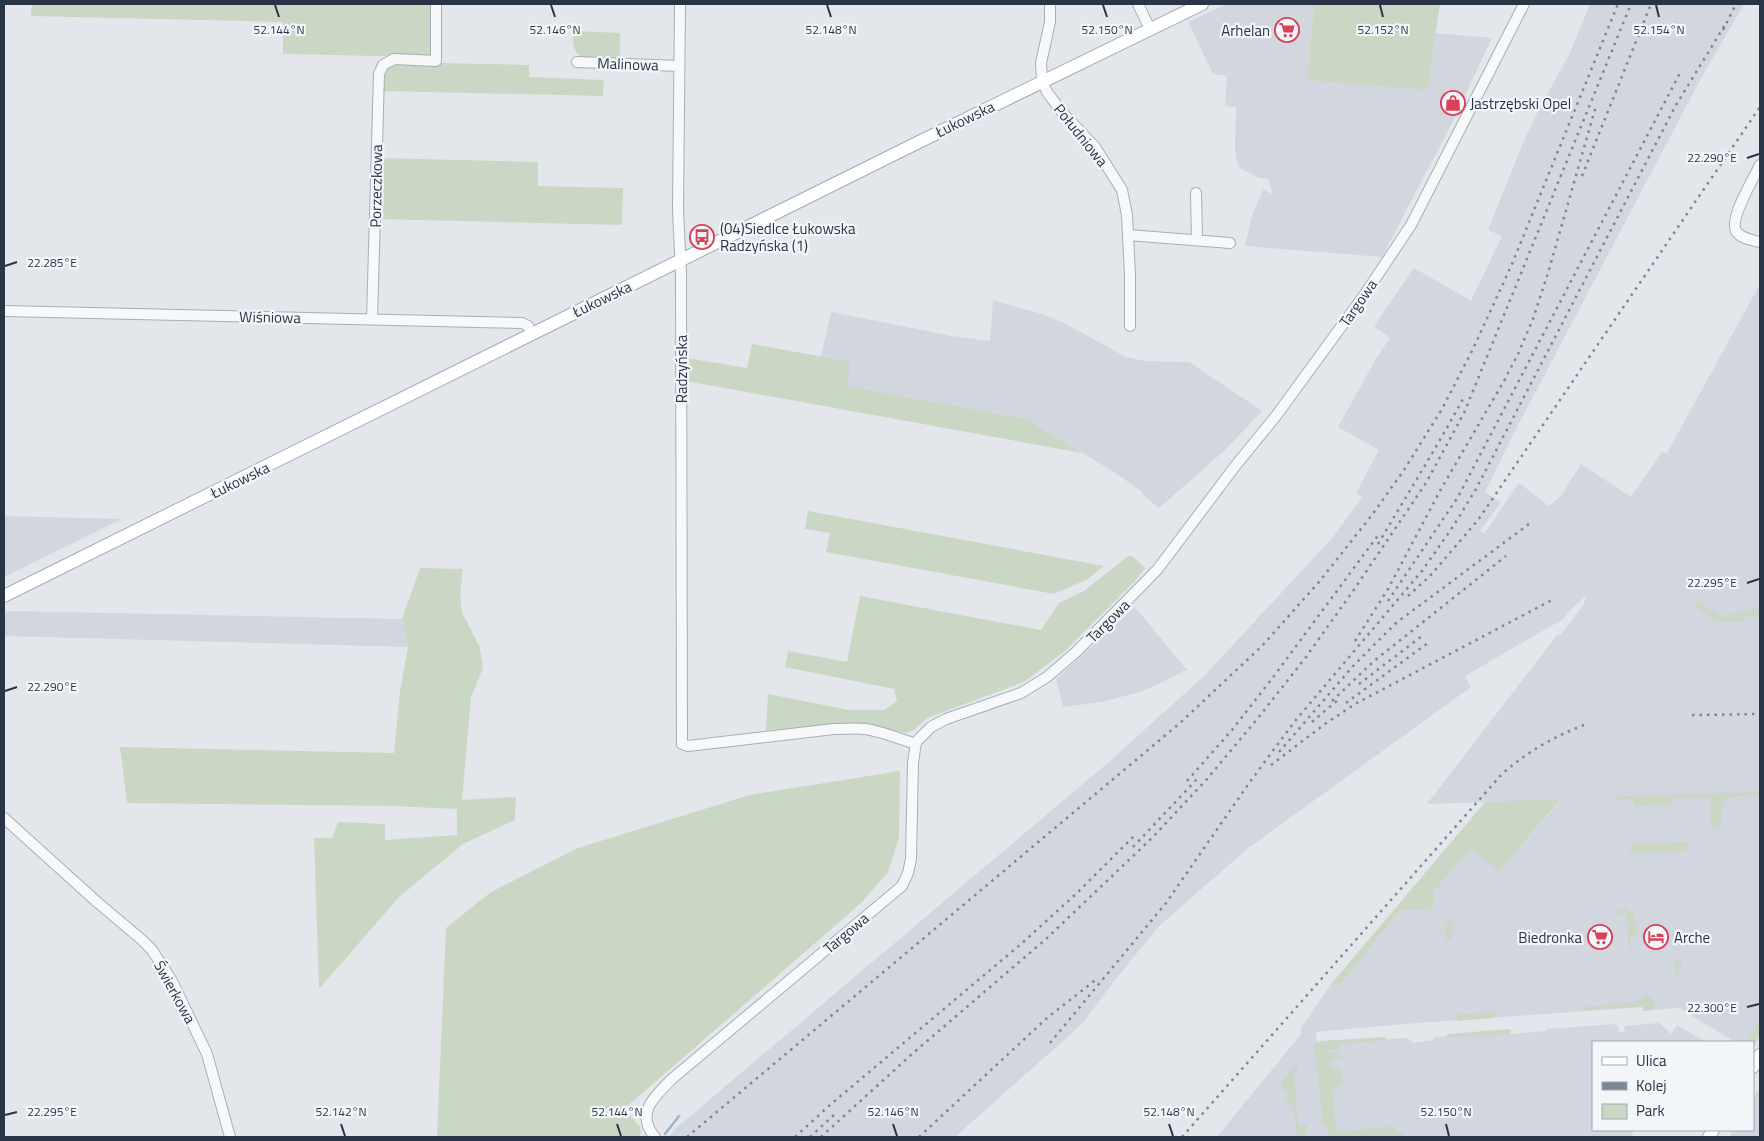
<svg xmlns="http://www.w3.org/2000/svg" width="1764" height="1141" viewBox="0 0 1764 1141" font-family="'Titillium Web',sans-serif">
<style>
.built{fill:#d1d6df}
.green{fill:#c9d7c4}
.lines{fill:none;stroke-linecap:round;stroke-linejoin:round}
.stream{stroke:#9cb4cf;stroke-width:2.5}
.minor-casing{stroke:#a7aeb7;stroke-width:12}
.major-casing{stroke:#a2abb9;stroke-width:14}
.minor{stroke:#f7f8fa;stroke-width:10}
.major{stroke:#fff;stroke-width:12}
.rail{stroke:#7b8697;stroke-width:2.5;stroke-dasharray:2.5 5;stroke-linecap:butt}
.ticks{fill:none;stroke:#293446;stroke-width:2}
.labels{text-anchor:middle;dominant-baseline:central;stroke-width:4.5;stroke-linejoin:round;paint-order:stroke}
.poi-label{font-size:15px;fill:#293446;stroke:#f3f6f9;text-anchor:start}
.street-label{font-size:15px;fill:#293446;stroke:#f3f6f9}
.ticks-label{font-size:12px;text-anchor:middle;fill:#293446;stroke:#f3f6f9;stroke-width:4.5;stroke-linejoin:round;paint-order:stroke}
</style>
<rect width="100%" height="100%" fill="#e3e7ec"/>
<path class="built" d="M1227,4H1314L1307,80L1427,89L1435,33L1492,38L1453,121L1382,257L1245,246L1252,216L1263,190L1273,194L1268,179L1259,178L1240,168L1236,158L1235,147L1236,107L1225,106L1227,76L1213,74L1188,22Z
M1590,4H1744L1698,84L1515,431L1485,492L1501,502L1480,531L1484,534L1519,483L1549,506L1561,496L1581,464L1631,497L1662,452L1667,453L1760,284V1019L1746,1042H1735L1681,1009L1675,1008L1643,1011L1642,1007L1404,1024L1316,1032L1317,1043L1408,1038L1413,1043L1434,1040V1037L1508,1032L1511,1034L1546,1031V1029L1615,1024L1616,1026H1618L1619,1032H1625L1624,1026L1659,1023L1671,1034L1677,1025L1706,1042H1593V1130H1632L1633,1137H1217L1301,1034V1028L1332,983L1339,987L1400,910L1432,892L1471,847L1499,872L1561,800L1427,804L1557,635L1561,634L1583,606L1587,595L1566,614L1565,618L1465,676L1471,687L1247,849L1159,926L1112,984L1082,1024L955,1137H669L676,1128L1110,761L1205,675L1334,536L1362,497L1356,493L1379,450L1338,427L1377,357L1390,338L1374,326L1414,268L1470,300L1468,307L1502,236L1488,230L1523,143L1538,111L1570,53Z
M993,300L1042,314L1064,323L1126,357L1145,361L1189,362L1262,411L1224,451L1159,508L1143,495L1142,492L1117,474L1027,419L847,386L821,357L831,312L952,336L990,341Z
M4,516L122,519L4,577Z
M1135,607L1187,670L1143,691L1102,702L1063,707L1056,679Z
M9,611L402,619L408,647L4,636V614Z
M1760,1087V1137H1729L1734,1130H1753V1099Z"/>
<path class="green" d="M32,4H434L431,53L426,57L283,54V22L31,16Z
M1314,4H1440L1427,90L1307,80Z
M573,31L620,33V62L583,58C572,52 573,43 573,31Z
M395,62L529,65V77L604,80L603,96L383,91V72Z
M379,158L538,162V186L623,188L622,225L378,219Z
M752,344L851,362L847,386L1027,419L1082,453L686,381V358L747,368Z
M808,511L1104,566L1088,579L1054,594L826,552L830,533L805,529Z
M1128,556H1132L1145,568L1136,580L1065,651L1024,682L927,718L914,730L906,733L856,723L766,730L768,694L849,710H884L897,701L894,689L785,667L788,651L847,662L860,596L1041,630L1059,603L1084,591Z
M420,568L463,569L460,596L462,612L480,648L483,668L471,697L462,800L516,797L515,820L463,844L399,897L319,989L314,838H332L338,822L385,824V840L457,835V809L392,806L127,803L120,747L394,753L400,692L408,647L402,619Z
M1698,602L1724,617L1760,607V617H1744V622H1713V617L1695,607Z
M900,771L899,838L888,872L860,904L624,1109L640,1127L641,1134L637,1137H437L446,928L491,892L578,848L750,795Z
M1760,792V796C1750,796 1727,793 1723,804C1720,810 1722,818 1721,824L1717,827L1711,828L1710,797L1673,798V804L1634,806V799L1615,800V797Z
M1561,799L1499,872L1471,848L1433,892V909L1400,910L1339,987L1332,983L1485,802Z
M1687,842L1688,849H1685V851L1631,853L1629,849L1632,844Z
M1625,908C1637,914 1636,923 1637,935L1630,936L1631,950H1629L1627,913L1618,914L1617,912L1619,909Z
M1451,920L1452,940H1447C1444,933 1444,924 1451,920Z
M1678,959L1682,964L1678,973L1674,978H1669L1668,972L1673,977L1678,972L1673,967V963Z
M1647,994L1655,1002V1006L1653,1010L1643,1011L1642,1006L1623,1008V1004L1633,1003Z
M1621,1004V1008L1585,1010V1007Z
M1495,1012V1018L1457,1021L1458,1015Z
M1760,1019V1035L1753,1047V1042H1746Z
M1510,1029L1511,1032L1508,1034L1445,1037L1448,1034Z
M1385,1037L1386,1040L1339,1044V1049L1328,1050L1329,1053L1339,1052L1340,1059L1334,1057L1329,1063L1332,1069L1336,1070L1340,1068L1342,1085L1332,1087L1336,1132L1396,1126L1397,1133L1404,1132V1137H1328L1327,1125H1323L1314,1044L1320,1041Z
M1297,1063L1298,1073L1294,1074L1298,1125H1307V1131L1305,1134L1297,1136L1294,1109L1285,1097L1288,1095L1280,1084Z"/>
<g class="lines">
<path class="stream" d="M665,1134L679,1116"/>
<defs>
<path id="minor" d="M680,4L678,210L681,273L682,744L688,746L834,729C845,729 856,728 866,729C883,732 900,739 916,744
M1050,4V22L1041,63L1042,81L1047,92L1061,111L1095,147L1122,190L1127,215L1130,275V326
M1138,4L1150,29
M577,62L679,66
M1760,165C1754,178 1729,218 1736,231C1741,239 1752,240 1760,242
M1196,193L1197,239
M1128,235L1230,243
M4,311L522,323L528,326L532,333
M372,319L379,74L383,65L394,59L436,61V4
M4,818L97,902L141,939L152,950L172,981L207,1054L230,1137
M655,1137C634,1113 656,1095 673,1078L902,886L908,873L911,859L913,763L916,742L931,727L946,719L1021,693L1047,677L1076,652L1157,570L1236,465L1276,416L1365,294L1411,225L1524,4"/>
<path id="major" d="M4,596L923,140L1202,4
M1753,1067L1760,1055
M1709,1137L1713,1130"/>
</defs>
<use href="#minor" class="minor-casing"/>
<use href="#major" class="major-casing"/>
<use href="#minor" class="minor"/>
<use href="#major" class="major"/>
<path class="rail" d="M1723,30L1736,4
M1582,176L1651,4
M1378,544C1407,495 1437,447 1464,397
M1408,596L1430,576L1478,520L1760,107
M1388,601L1458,497L1680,73
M1355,641L1388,589L1441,489L1504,381L1519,352L1533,319L1548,273L1596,106
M1359,684L1422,636
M1332,701L1374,661L1506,556
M1346,703L1428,643
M1692,715L1760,714
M1312,722L1339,699
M1279,752L1354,665L1396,623L1529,524
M1271,765L1325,724L1355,704L1552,600
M1187,781L1232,730L1274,676L1379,534
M1133,847L1198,778
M1050,1043L1166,903L1252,779L1295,721L1422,571L1454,525L1476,489L1676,105L1725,25
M687,1137L1180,723L1262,646L1319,582L1372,515L1404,470L1442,409L1473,349L1512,264L1618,4
M795,1137L830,1105L1021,944L1076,894L1135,835
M810,1137L834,1115
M821,1137L912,1054L1046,939L1153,837L1207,779L1258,718L1306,657L1353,591L1426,483L1464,413L1631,4
M919,1137L1047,1018L1098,978
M1182,1137L1502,774C1527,752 1553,737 1584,725"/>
</g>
<path class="ticks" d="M275,5L279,17M551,5L555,17M827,5L831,17M1103,5L1107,17M1380,5L1383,17M1656,5L1659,17M1747,158L1759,154M5,266L17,262M1747,583L1759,579M5,691L17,687M1747,1007L1759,1004M5,1115L17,1112M341,1124L345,1136M617,1124L621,1136M893,1124L897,1136M1169,1124L1173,1136M1446,1124L1449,1136"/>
<defs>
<symbol id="supermarket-ring" viewBox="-11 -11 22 22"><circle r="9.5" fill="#f3f6f9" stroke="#d94157" stroke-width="1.5"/><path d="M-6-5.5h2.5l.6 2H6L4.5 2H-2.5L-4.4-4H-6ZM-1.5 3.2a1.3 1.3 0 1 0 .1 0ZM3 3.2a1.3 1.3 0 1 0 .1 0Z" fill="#d94157"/></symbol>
<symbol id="shop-ring" viewBox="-11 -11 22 22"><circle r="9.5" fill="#f3f6f9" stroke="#d94157" stroke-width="1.5"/><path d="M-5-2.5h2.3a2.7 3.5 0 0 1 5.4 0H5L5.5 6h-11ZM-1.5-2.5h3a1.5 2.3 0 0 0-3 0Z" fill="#d94157"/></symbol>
<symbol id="bus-ring" viewBox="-11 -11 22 22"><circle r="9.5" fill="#f3f6f9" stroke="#d94157" stroke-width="1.5"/><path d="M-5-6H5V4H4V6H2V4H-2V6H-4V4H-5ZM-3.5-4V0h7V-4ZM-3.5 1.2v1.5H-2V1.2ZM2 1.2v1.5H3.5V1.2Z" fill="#d94157"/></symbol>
<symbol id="hotel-ring" viewBox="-11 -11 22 22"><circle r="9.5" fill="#f3f6f9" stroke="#d94157" stroke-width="1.5"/><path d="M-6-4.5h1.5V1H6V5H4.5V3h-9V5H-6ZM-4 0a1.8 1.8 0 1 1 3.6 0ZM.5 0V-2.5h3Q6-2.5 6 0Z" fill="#d94157"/></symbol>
</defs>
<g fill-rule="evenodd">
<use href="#supermarket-ring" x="1273" y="16" width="28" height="28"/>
<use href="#shop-ring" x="1439" y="89" width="28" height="28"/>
<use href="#bus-ring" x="688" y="223" width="28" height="28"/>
<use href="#supermarket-ring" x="1586" y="923" width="28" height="28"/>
<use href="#hotel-ring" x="1642" y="923" width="28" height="28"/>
</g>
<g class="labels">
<g class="poi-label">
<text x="1270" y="30" text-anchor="end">Arhelan</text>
<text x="1470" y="103">Jastrzębski Opel</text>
<text x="720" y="228">(04)Siedlce Łukowska<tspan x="720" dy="17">Radzyńska (1)</tspan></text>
<text x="1582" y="937" text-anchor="end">Biedronka</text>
<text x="1674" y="937">Arche</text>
</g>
<g class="street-label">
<text transform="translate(628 64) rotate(2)">Malinowa</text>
<text transform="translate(965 119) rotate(-26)">Łukowska</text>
<text transform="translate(1081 135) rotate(51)">Południowa</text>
<text transform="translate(376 186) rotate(-89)">Porzeczkowa</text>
<text transform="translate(602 299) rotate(-26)">Łukowska</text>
<text transform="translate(1358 303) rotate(-55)">Targowa</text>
<text transform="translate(270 317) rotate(1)">Wiśniowa</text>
<text transform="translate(681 369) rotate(-90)">Radzyńska</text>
<text transform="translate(240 480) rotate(-26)">Łukowska</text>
<text transform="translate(1108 621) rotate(-45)">Targowa</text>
<text transform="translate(846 933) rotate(-40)">Targowa</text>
<text transform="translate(175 992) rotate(61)">Świerkowa</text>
</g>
</g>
<g class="ticks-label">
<text x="279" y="34">52.144°N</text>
<text x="555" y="34">52.146°N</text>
<text x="831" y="34">52.148°N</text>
<text x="1107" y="34">52.150°N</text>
<text x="1383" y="34">52.152°N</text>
<text x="1659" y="34">52.154°N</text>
<text x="1712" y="162">22.290°E</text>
<text x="52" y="267">22.285°E</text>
<text x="1712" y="587">22.295°E</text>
<text x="52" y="691">22.290°E</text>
<text x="1712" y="1012">22.300°E</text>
<text x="52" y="1116">22.295°E</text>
<text x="341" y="1116">52.142°N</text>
<text x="617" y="1116">52.144°N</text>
<text x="893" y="1116">52.146°N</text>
<text x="1169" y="1116">52.148°N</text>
<text x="1446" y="1116">52.150°N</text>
</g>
<rect width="1764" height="1141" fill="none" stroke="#293446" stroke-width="10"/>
<rect x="1592" y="1041" width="162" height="90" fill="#f3f6f9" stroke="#a2a8b1"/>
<rect x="1602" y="1057" width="25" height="8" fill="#ffffff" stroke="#a2a8b1"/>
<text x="1636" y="1066" font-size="15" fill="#293446">Ulica</text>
<rect x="1602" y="1082" width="25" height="8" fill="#7b8697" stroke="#a2a8b1"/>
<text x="1636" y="1091" font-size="15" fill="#293446">Kolej</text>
<rect x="1602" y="1104" width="25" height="15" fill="#c9d7c4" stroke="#a2a8b1"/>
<text x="1636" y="1116" font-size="15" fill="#293446">Park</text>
</svg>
